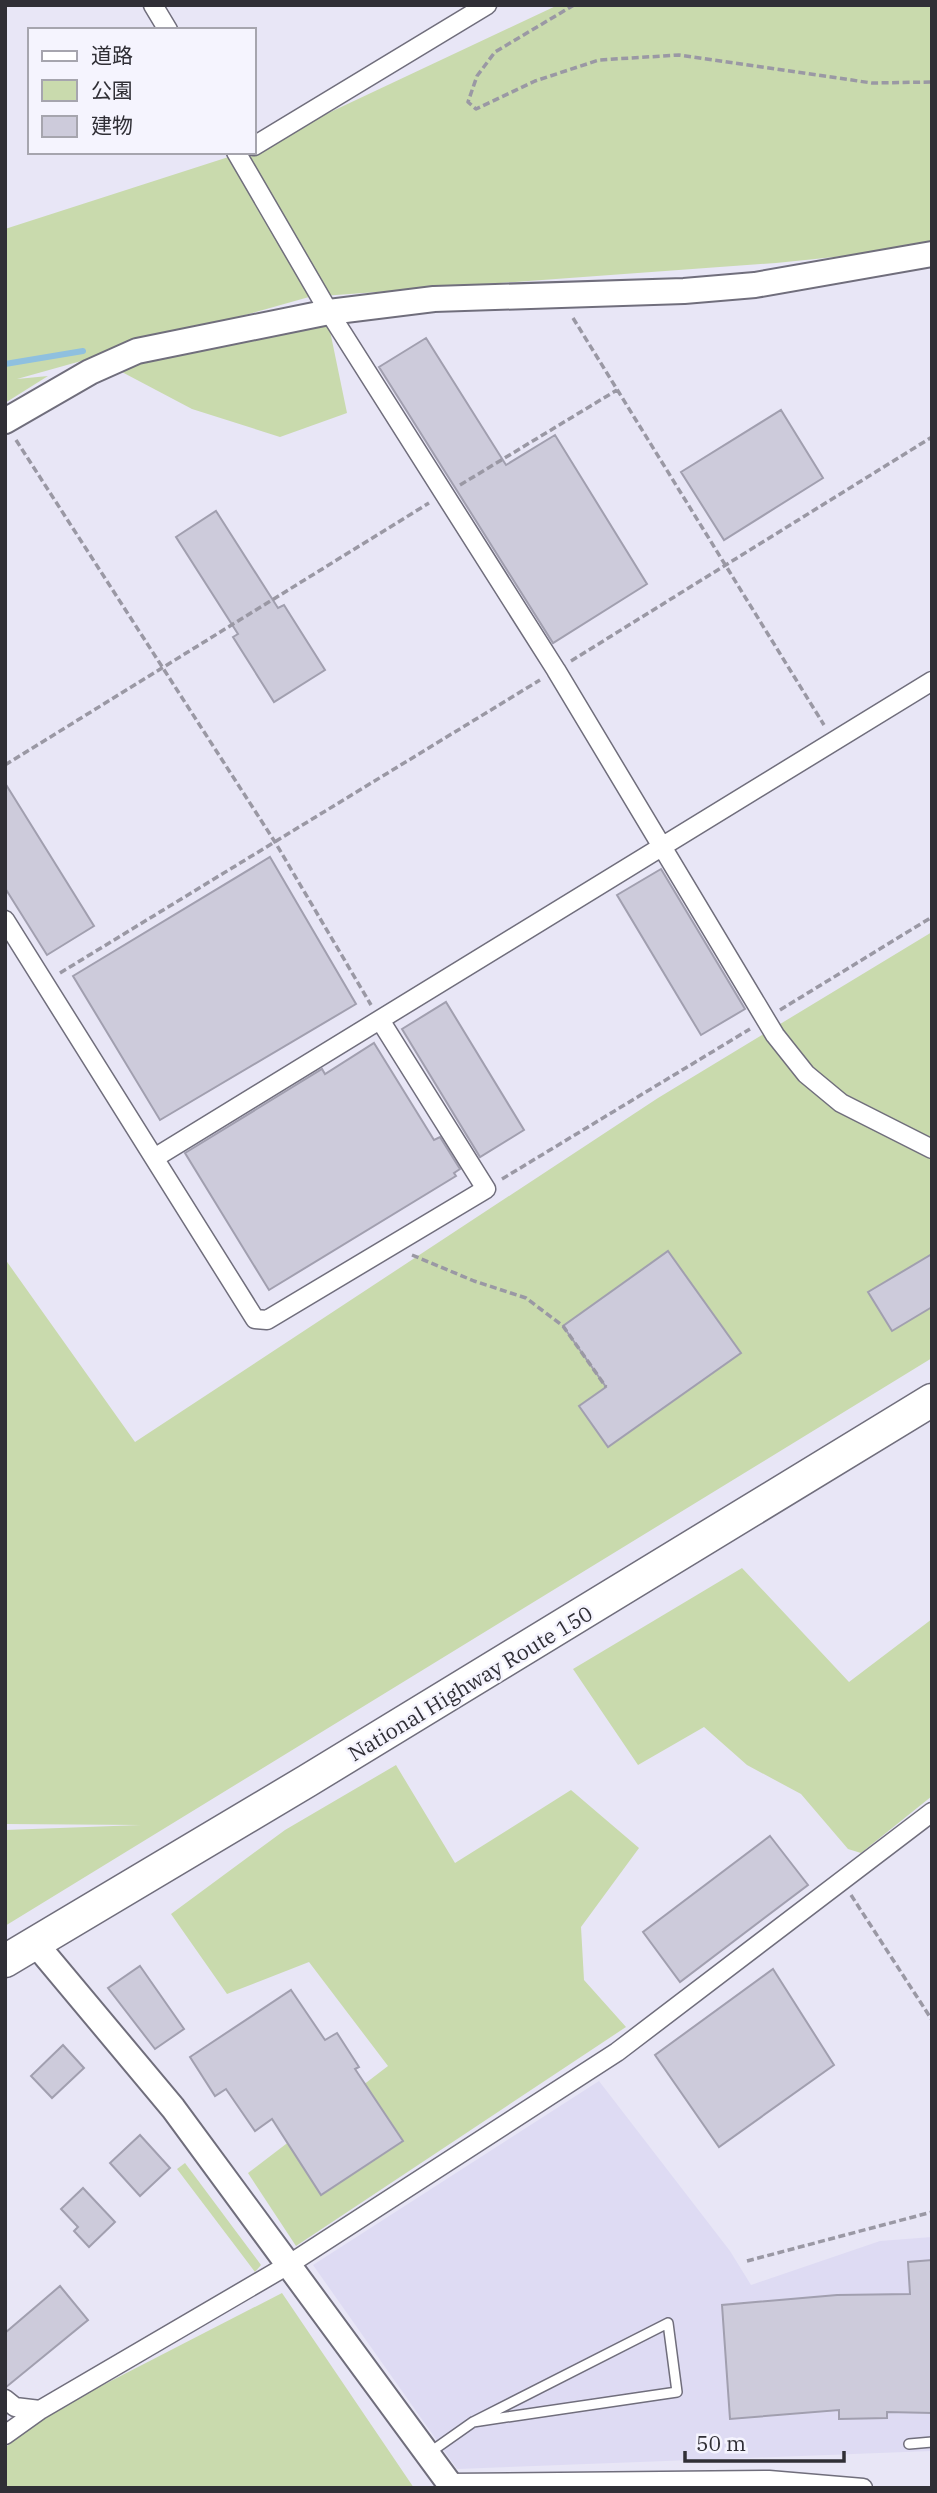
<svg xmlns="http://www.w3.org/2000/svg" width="937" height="2493" viewBox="0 0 937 2493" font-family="'IBM Plex Serif','Noto Sans JP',serif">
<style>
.built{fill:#dedbf3}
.green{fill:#c9daad}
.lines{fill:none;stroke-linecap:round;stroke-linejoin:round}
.stream{stroke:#8fc0df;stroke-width:6}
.building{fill:#cdcbdb;stroke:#a19faf;stroke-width:2}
.lane-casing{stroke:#706e7c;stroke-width:12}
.street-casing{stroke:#706e7c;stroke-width:21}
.secondary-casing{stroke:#706e7c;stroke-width:28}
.highway-casing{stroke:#706e7c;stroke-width:35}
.path{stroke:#9a98a4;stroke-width:3.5;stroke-dasharray:7 3.5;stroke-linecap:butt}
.lane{stroke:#fff;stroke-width:9}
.street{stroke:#fff;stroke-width:18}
.secondary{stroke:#fff;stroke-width:24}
.highway{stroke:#fff;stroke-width:32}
.labels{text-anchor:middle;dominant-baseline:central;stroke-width:5;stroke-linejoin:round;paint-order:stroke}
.street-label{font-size:21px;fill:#302f36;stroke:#f5f4fe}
</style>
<rect width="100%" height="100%" fill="#e8e6f6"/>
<path class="built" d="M599,2081L730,2251L751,2285L880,2241L932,2237V2451L457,2469L313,2265Z"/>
<path class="green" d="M558,5H932V247L776,263L309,297L17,379L48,376L5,403V229L244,152H254V148Z
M329,326L347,413L280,437L192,409L120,371L173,351Z
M932,932V1358L5,1926V1830L141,1825L5,1824V1259L135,1442L658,1098Z
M742,1568L849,1682L932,1619V1796L861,1853L848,1849L801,1794L747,1765L704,1727L638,1765L573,1669Z
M396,1765L455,1863L571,1790L639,1848L581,1927L584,1980L626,2027L296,2246L248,2173L388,2066L309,1962L227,1994L171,1914L285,1830Z
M185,2163L261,2265L255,2272L177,2169Z
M282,2293L414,2488H5V2448L37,2419Z"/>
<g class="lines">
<path class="stream" d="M5,364L83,351"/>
</g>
<path class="building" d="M426,338L506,465L555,435L647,584L553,643L379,367Z
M781,410L823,478L724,540L681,472Z
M216,511L278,608L284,605L325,670L274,702L233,637L238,634L176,537Z
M5,783L94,926L47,955L5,888Z
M270,857L356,1004L160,1120L73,976Z
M661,869L745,1009L701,1035L617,895Z
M446,1002L524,1130L480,1157L402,1029Z
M374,1043L434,1140L440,1137L460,1169L454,1173L456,1176L269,1290L185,1153L322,1069L325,1074Z
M668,1251L741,1353L608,1447L579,1406L606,1387L563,1326Z
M932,1254V1307L892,1331L868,1292Z
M770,1836L808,1885L680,1982L643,1932Z
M140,1966L184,2029L155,2049L108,1988Z
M773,1969L834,2065L719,2147L655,2055Z
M291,1990L325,2040L337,2033L359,2067L355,2069L403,2141L321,2195L272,2119L255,2131L226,2089L215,2096L190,2057Z
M63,2045L84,2068L52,2098L31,2076Z
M140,2135L170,2168L140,2196L110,2163Z
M83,2188L115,2222L89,2247L74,2231L78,2227L61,2209Z
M932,2260V2413L887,2412V2418L839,2419V2410L730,2419L722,2305L837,2295L910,2294L908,2262Z
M60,2286L88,2320L5,2388V2333Z"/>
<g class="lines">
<defs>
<path id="lane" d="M909,2444L932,2442
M429,2453L473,2422L677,2392L668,2323L473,2422"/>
<path id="street" d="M153,5L168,30
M254,146L487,5
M236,152L329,312L556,670L775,1035L806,1074L841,1103L932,1149
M5,920L255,1319L267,1320L486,1189L380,1020
M156,1157L932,681
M5,2399L15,2407L40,2410L288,2265L617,2052L932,1812
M5,2435L40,2410
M451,2488L449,2483L769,2480L863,2488"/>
<path id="secondary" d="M5,421L90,372L137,351L329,312L434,299L684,291L755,285L932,254
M35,1943L173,2108L449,2483"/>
<path id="highway" d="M5,1961L307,1781L932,1400"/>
</defs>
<use href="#lane" class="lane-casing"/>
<use href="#street" class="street-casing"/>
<use href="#secondary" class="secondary-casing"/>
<use href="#highway" class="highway-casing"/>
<path class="path" d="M574,5L495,52L477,76L468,102L476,109L535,81L599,60L679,55L872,83L932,82
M573,318L824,725
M16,440L275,842L371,1005
M460,485L617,390
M571,661L932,437
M5,765L429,503
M60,973L540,680
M780,1010L932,917
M502,1179L750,1029
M412,1255L474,1281L526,1298L563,1326L606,1387
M851,1895L932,2020
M747,2261L932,2212"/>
<use href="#lane" class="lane"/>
<use href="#street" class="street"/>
<use href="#secondary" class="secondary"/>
<use href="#highway" class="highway"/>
</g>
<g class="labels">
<g class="street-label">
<text transform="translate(470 1683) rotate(-31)">National Highway Route 150</text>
</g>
</g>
<rect width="937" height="2493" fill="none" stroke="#302f36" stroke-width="14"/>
<rect x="28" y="28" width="228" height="126" fill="#f5f4fe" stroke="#a6a5ae" stroke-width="2"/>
<rect x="42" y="51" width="35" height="10" fill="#ffffff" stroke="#a6a5ae" stroke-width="2"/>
<text x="91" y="63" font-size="21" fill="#302f36">道路</text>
<rect x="42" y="80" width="35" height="21" fill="#c9daad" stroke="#a6a5ae" stroke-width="2"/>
<text x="91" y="98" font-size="21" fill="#302f36">公園</text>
<rect x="42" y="116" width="35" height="21" fill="#cdcbdb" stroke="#a6a5ae" stroke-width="2"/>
<text x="91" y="133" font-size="21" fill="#302f36">建物</text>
<path d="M685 2451v10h159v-10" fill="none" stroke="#302f36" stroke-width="3.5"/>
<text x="696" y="2451" font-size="21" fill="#302f36" stroke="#f5f4fe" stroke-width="5" paint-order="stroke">50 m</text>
</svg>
